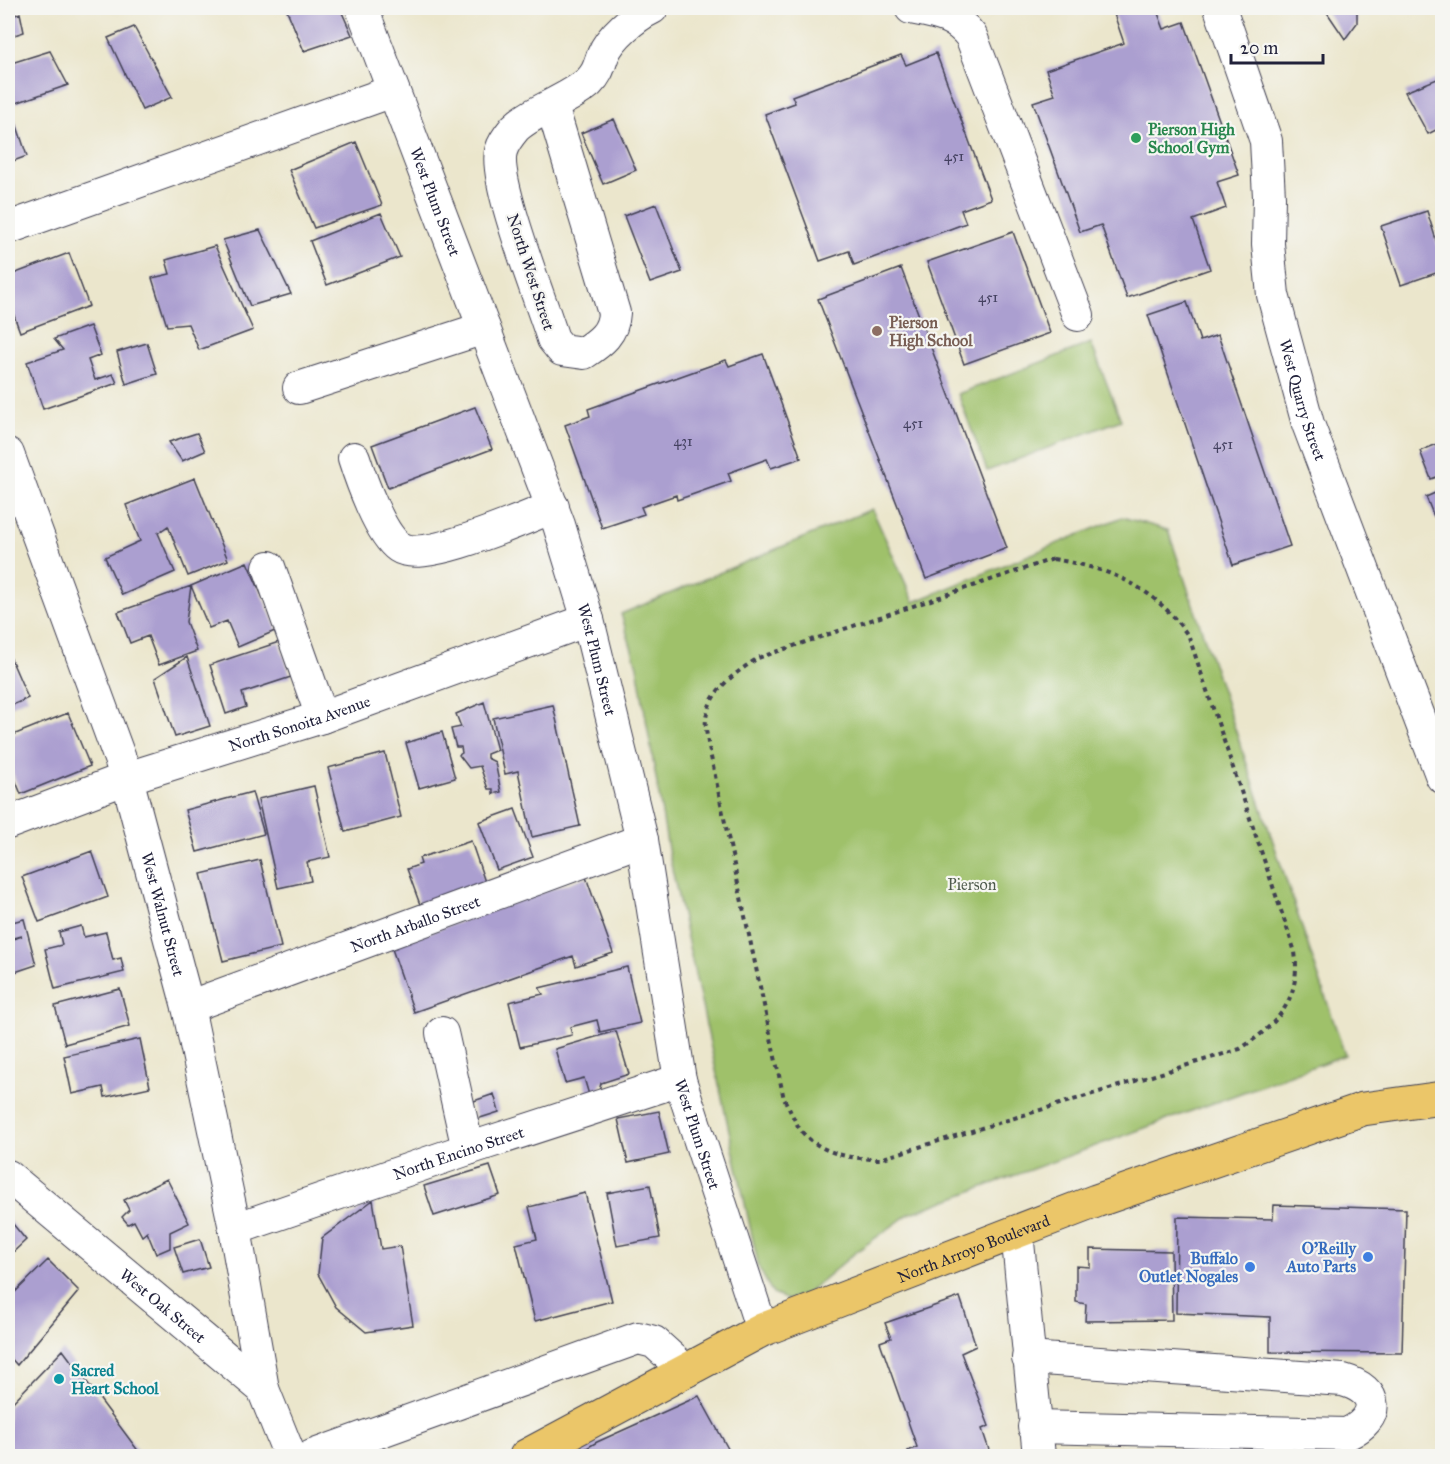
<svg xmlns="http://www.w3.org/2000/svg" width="1450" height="1464" viewBox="0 0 1450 1464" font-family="'IM FELL Great Primer',serif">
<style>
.green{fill:#9fc16b;stroke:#607253;stroke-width:1.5}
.building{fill:#ab9fd0}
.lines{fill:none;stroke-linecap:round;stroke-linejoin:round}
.minor-casing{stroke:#403f51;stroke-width:34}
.major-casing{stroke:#403f51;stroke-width:35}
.path{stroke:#403f51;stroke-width:4;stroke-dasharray:4.5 4.5;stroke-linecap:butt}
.minor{stroke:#fff;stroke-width:32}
.major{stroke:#ebc669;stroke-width:33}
.leisure-dot{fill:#2e9e5b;stroke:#f6f6f2;stroke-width:2}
.education-dot{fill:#8d6e63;stroke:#f6f6f2;stroke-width:2}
.shop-dot{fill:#3f7fe0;stroke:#f6f6f2;stroke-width:2}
.culture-dot{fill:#0f9aa8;stroke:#f6f6f2;stroke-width:2}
.labels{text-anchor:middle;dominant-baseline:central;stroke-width:4.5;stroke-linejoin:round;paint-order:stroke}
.number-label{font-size:14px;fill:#444160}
.leisure-label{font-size:16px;font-weight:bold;fill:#27864d;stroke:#f6f6f2;text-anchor:start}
.street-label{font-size:16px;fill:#22223b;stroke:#f6f6f2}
.education-label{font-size:16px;font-weight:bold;fill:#785e54;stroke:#f6f6f2;text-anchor:start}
.park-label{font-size:16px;fill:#4e5a4c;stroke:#f6f6f2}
.shop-label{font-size:16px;font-weight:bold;fill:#366cbe;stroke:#f6f6f2;text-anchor:end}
.culture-label{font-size:16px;font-weight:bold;fill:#0d838f;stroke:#f6f6f2;text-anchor:start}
</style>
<rect width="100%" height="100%" fill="#f6f6f2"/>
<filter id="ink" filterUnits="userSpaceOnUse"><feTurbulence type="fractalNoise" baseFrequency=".0167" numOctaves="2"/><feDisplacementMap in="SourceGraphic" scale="12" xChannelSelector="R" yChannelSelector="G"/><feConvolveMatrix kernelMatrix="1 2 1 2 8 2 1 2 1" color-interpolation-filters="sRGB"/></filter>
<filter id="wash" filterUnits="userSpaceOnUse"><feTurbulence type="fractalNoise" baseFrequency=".008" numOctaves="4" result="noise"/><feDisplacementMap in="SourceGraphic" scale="24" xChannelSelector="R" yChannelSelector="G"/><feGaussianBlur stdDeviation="1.35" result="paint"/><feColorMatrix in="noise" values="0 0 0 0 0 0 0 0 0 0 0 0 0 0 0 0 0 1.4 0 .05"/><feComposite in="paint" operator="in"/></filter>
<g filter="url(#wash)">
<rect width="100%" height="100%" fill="#ebe6cc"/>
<path class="green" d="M1091,343L1121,420L987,471L958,394Z
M872,509L914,602L1122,517L1168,530L1345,1055L909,1214L856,1252L806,1294L788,1300L773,1294L759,1268L669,855L637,666L621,614Z"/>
<g id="blocks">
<path class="building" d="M286,8H340L352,35L304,51Z
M1131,8H1156L1164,29L1184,22L1239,175L1217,182L1226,208L1193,220L1210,269L1127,298L1101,225L1080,232L1033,102L1055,95L1046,70L1124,43L1114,14Z
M1324,8H1357V23L1345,39Z
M20,13L24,32L8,37V18Z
M134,27L172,97L142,110L108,38Z
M50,51L68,85L10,105L27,156L8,163V64Z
M936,53L991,199L961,210L966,223L854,265L849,251L820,261L765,114L795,103L792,96L901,55L906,65Z
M1442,77V127L1428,134L1405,92Z
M614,119L636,170L603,184L581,133Z
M356,142L382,205L314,228L289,170Z
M656,204L682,272L650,283L624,216Z
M1427,211L1442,259V271L1401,285L1381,226Z
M381,213L400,257L327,285L310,241Z
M260,230L291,294L250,306L223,240Z
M1013,232L1050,333L964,364L927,262Z
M215,246L253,330L199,350L188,324L167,326L152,278L170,274L166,260Z
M69,253L89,306L20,332L8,299V276Z
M901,268L1007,548L926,579L818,299Z
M1187,302L1200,341L1218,335L1290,546L1233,565L1148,315Z
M90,326L101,355L88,360L95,380L113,374L117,383L43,409L27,362L63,350L54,339Z
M147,343L157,374L126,384L117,352Z
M763,354L801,458L771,468L767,459L728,473L731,481L677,500L676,495L641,507L644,514L602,528L565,425L590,416L588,409L726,360L729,366Z
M475,407L492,449L388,488L372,445Z
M197,433L205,451L182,461L169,442Z
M1442,442V475L1431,479L1420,451Z
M195,478L228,560L188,576L168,526L158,533L175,572L122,595L105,557L140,541L126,505Z
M1442,490V516L1435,519L1426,497Z
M247,562L277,630L238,647L227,621L209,628L191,586Z
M191,586L186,622L197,651L159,665L148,636L130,643L118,612Z
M279,642L291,677L242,693L246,707L226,714L210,665Z
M8,652L28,698L8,707Z
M187,657L210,726L175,737L155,678Z
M484,702L497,750L487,754V758L495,762L501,792L493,794V789H488L480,766L469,768L459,755L462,753L461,747H456L451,729L461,727L456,714Z
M553,705L580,826L532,837L518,771L505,774L493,718Z
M68,713L90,766L21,794L8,762V737Z
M442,732L455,778L419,788L406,743Z
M385,753L401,817L345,832L328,768Z
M314,786L330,857L307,862L311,881L278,888L258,799Z
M252,792L264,834L197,852L185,810Z
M515,809L533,857L497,870L479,822Z
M471,841L487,888L422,910L407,869L421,864L419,858Z
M92,851L108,897L39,922L22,877Z
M260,860L281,947L223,961L201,874Z
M586,877L613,953L576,966L573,956L414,1012L391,946Z
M24,919L36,965L12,973L8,965V941L22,936L8,939V923Z
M81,926L84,937L106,932L113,960L121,958L124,972L55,989L45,949L62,945L59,932Z
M627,967L640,1023L600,1032L597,1020L570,1027L572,1035L520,1047L509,1002L543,994L539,988Z
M120,989L130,1026L65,1044L55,1006Z
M616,1031L629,1074L601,1083L599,1091L589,1095L584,1078L565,1083L555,1049Z
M140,1039L150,1087L105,1097L103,1087L72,1094L64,1056Z
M494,1094L499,1112L477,1119L471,1102Z
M659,1111L669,1154L628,1163L618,1119Z
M490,1166L500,1195L434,1216L424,1186Z
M167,1179L189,1223L170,1232V1248L156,1254L147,1232L142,1236L134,1221L128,1224L122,1217L129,1210L124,1200Z
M650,1185L660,1238L617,1246L607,1193Z
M585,1193L612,1301L535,1321L516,1244L537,1239L529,1207Z
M373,1200L381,1249L400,1246L413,1325L366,1332L336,1307L318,1274L322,1238Z
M1274,1205L1406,1209L1402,1353L1270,1352V1317L1176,1313L1177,1217L1273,1219Z
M8,1218L26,1240L8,1257Z
M200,1239L209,1267L183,1274L174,1247Z
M1090,1249L1171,1251L1172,1320L1085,1321L1086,1304L1076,1302V1266L1090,1267Z
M48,1260L79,1291L17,1365L8,1355V1299Z
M960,1297L976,1346L961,1353L989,1426L982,1429L991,1456H910L908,1451L917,1447L880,1342L891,1338L885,1323Z
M63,1350L142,1456H8V1407Z
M699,1396L732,1456H573L597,1442Z"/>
</g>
</g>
<g filter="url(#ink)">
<use href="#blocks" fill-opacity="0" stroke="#403f51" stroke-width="1.5"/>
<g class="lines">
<defs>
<g id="minor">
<path id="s1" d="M362,8L559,525L588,620L642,840L680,1080L762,1330"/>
<path d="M911,8C936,13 955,15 971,36L1078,315"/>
<path id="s2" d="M1220,8L1266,141L1269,197L1268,244L1273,295L1308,424L1442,777"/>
<path d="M552,106L614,313C613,333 601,342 584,353L562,350L553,339C542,303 493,181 501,151C503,143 510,134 515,128C532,111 569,100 589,82C598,73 599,66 603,55C610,37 635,16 652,8"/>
<path d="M8,228L393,91"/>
<path d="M299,388L484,328"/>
<path id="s3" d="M8,454L127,778L188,1007L235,1229L263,1389"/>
<path d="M354,458C361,480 380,534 399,547C424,564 524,518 553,507"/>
<path d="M269,567L322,717"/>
<path id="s4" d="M8,823L127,778L322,717L588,620"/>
<path id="s5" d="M188,1007L642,840"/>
<path d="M442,1033L468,1149"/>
<path id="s6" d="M8,1176L263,1389L290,1456"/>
<path id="s7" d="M235,1229L468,1149L680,1080"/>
<path d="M1017,1232L1039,1456"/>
<path d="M1028,1358L1343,1380C1380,1390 1381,1418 1347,1434L1034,1427"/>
<path d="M312,1456L638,1338L654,1342L686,1371"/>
</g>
<g id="major">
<path id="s8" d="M526,1456L762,1330L1096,1201L1363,1109L1442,1098"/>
</g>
</defs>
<use href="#minor" class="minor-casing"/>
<use href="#major" class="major-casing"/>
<path class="path" d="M1053,559C1112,569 1154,586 1189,637L1295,952C1301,999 1278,1024 1240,1049L880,1159C852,1159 823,1155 802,1132C795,1123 790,1109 784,1099L708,743C707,736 705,726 706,719C709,690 737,672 758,658Z"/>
<use href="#minor" class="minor"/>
<use href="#major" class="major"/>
</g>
</g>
<circle class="leisure-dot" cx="1136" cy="138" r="6"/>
<circle class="education-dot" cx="877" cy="331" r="6"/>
<g class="shop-dot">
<circle cx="1368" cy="1257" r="6"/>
<circle cx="1250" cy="1267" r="6"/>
</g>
<circle class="culture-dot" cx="59" cy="1379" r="6"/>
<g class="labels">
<g class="number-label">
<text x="954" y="156">451</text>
<text x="988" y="297">451</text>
<text x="913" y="423">451</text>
<text x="683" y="441">431</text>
<text x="1223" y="444">451</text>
</g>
<g class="leisure-label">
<text x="1148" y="129">Pierson High<tspan x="1148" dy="18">School Gym</tspan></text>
</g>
<g class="street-label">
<text stroke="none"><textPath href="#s1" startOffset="207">West Plum Street</textPath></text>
<text transform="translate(531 272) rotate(72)">North West Street</text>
<text stroke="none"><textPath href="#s2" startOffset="404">West Quarry Street</textPath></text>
<text stroke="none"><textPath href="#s1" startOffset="693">West Plum Street</textPath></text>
<text stroke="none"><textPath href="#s4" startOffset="308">North Sonoita Avenue</textPath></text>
<text stroke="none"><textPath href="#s3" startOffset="486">West Walnut Street</textPath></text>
<text stroke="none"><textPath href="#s5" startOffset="242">North Arballo Street</textPath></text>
<text stroke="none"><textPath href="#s1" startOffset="1179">West Plum Street</textPath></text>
<text stroke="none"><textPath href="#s7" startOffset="236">North Encino Street</textPath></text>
<text stroke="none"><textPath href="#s8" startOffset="494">North Arroyo Boulevard</textPath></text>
<text stroke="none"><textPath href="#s6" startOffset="202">West Oak Street</textPath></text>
</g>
<g class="education-label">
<text x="889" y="322">Pierson<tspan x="889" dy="18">High School</tspan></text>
</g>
<g class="park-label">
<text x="972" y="884">Pierson</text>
</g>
<g class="shop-label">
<text x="1356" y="1248">O'Reilly<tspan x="1356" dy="18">Auto Parts</tspan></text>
<text x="1238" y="1258">Buffalo<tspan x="1238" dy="18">Outlet Nogales</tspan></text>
</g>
<g class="culture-label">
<text x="71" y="1370">Sacred<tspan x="71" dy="18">Heart School</tspan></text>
</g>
</g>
<rect width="1450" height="1464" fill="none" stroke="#f6f6f2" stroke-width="30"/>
<path d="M1231 54v9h92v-9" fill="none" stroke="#22223b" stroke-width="3"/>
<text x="1240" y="54" font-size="18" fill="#22223b" stroke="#f6f6f2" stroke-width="4.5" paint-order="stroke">20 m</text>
</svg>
